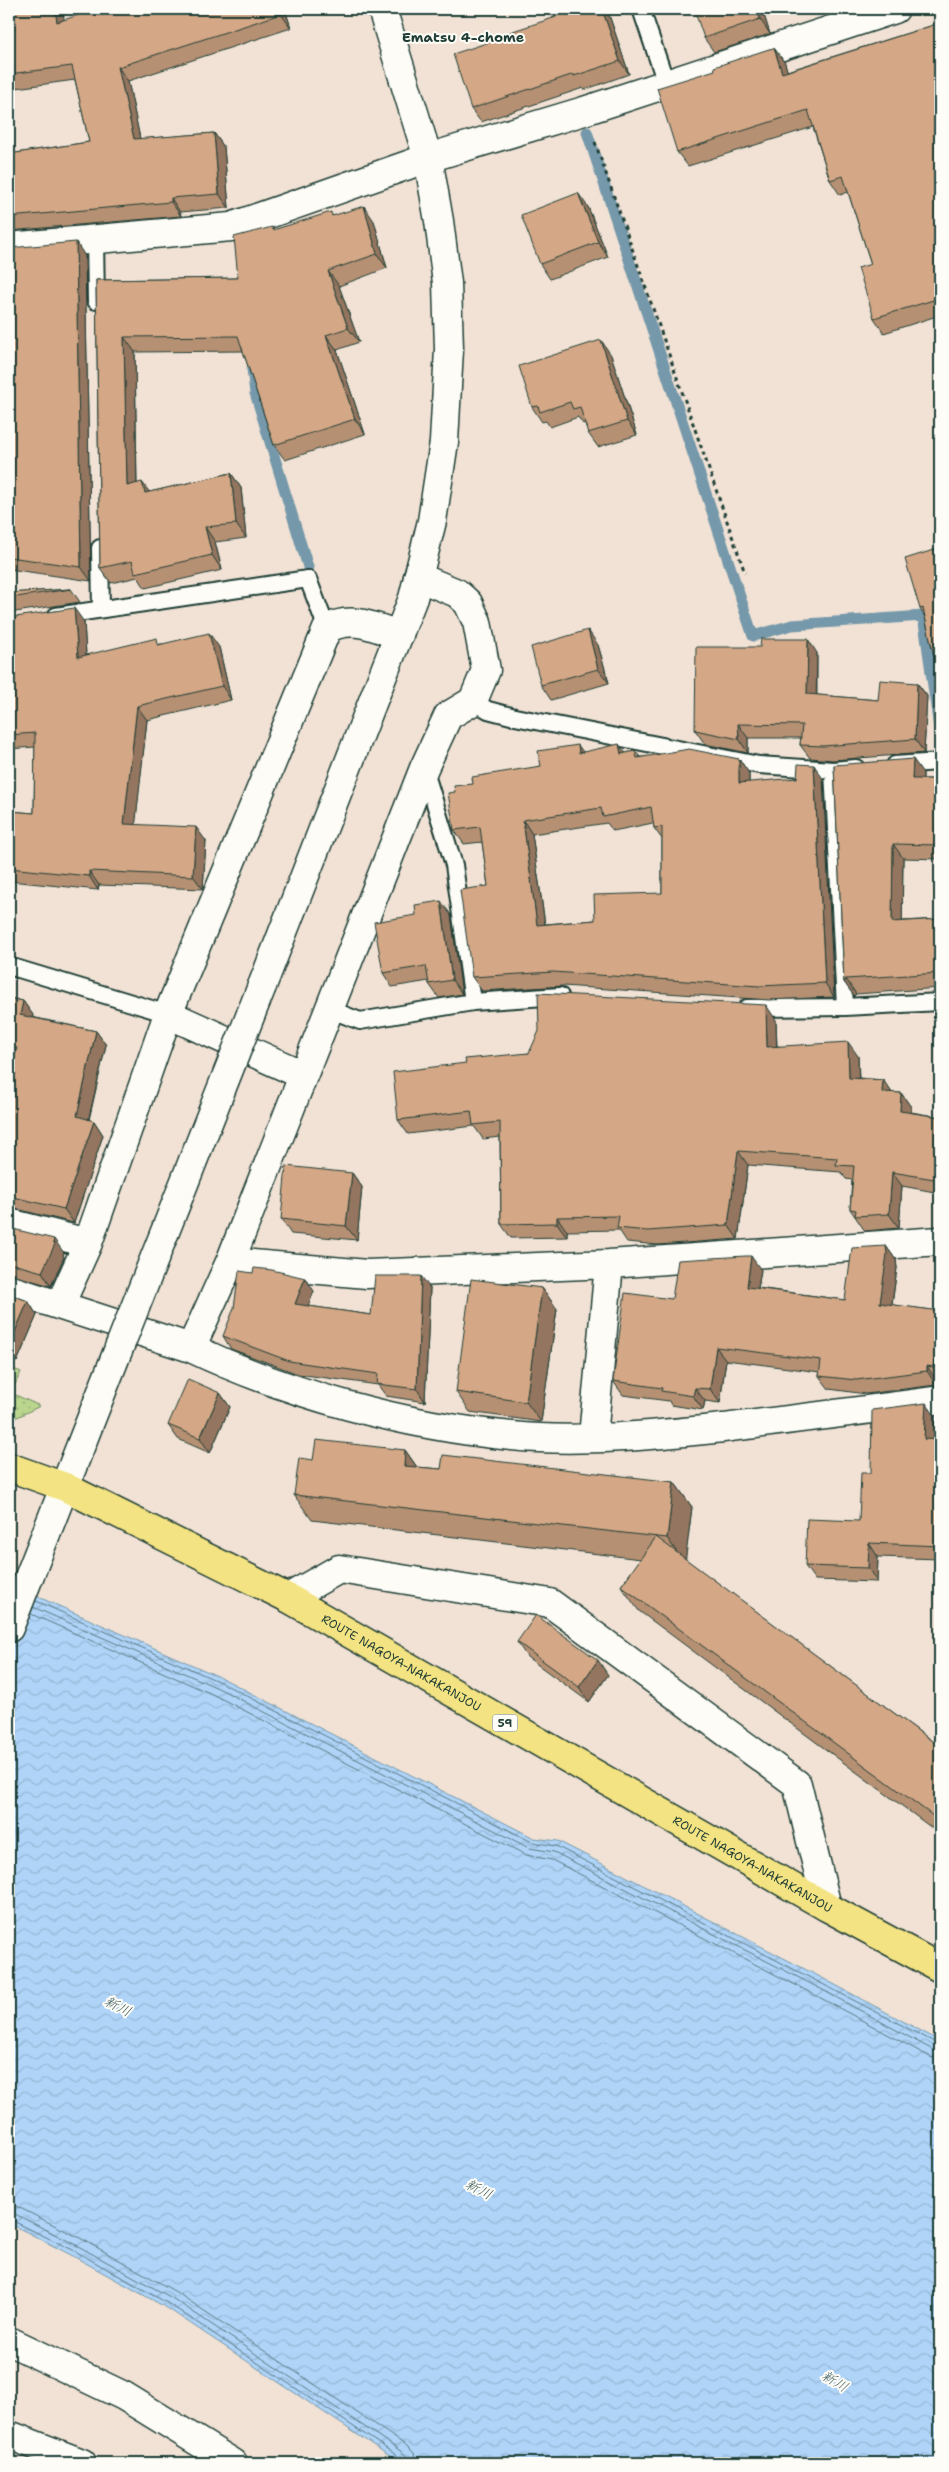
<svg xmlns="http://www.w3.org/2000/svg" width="949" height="2472" viewBox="0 0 949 2472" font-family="'Shantell Sans','Klee One',sans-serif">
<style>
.grass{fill:url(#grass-dots);stroke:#6c8a61}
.water{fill:url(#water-waves);stroke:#7598aa}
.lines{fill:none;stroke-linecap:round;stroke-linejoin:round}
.shore{stroke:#597982;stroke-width:1}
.stream{stroke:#7598aa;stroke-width:11}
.lane-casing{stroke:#1f3d34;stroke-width:20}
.street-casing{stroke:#1f3d34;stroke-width:31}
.secondary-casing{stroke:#1f3d34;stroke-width:31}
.primary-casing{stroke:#1f3d34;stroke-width:31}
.path{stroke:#1f3d34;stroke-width:3;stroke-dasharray:4 4;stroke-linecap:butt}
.lane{stroke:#fdfcf7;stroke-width:16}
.street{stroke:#fdfcf7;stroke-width:28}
.secondary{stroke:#fdfcf7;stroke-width:28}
.primary{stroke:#f4e382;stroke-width:28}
.secondary-bridge-casing{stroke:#1f3d34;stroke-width:31;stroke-linecap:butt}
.secondary-bridge{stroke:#fdfcf7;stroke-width:28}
.wall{fill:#b69073;stroke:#1f3d34;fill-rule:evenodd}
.shaded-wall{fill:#94755e;stroke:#1f3d34}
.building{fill:#d4a786;stroke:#1f3d34;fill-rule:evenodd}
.labels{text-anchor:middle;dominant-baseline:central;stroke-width:4;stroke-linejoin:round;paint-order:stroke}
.shield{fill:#fdfcf7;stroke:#62766e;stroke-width:1}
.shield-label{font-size:11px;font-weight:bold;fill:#1f3d34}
.street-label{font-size:12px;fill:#1f3d34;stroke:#fdfcf7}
.neighbourhood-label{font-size:14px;font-weight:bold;fill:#1f3d34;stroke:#fdfcf7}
.water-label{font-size:14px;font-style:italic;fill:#3c5b5b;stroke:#fdfcf7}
</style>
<defs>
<pattern id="grass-dots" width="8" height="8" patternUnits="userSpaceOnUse" patternTransform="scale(1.25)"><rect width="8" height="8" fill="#bad68e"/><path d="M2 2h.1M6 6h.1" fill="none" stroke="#9fb97b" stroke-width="1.8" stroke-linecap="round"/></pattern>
<pattern id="water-waves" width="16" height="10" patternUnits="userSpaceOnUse" patternTransform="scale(1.25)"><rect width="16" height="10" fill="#afd4f8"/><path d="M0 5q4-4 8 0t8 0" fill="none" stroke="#96b7d5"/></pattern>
</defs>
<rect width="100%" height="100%" fill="#f1e2d5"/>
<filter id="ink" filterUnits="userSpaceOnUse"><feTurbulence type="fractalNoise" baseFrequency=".02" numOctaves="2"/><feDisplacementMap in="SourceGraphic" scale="10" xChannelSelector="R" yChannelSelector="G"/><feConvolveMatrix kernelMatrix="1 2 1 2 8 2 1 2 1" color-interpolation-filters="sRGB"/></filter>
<g filter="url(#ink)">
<path class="grass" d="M9,1367L21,1372L11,1393L40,1406L9,1421Z"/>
<path class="water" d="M9,1584L222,1678L534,1838L558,1841L824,1979L940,2041V2463H400L167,2308L73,2256L9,2223Z"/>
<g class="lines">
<path class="shore" d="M36,1601L220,1682L532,1842L556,1846L940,2045
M33,1607L218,1688L529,1848L554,1852L819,1988L933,2050L940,2052
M31,1614L214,1695L526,1855L552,1860L815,1995L930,2057L940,2059
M9,2205L18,2207L82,2239L176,2292L407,2446L414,2453L416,2463
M9,2213L15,2214L78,2246L172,2298L402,2452L407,2457L408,2463
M9,2219L75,2251L169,2304L399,2457L402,2463"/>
<path class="stream" d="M587,132L753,636L792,625L923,616L940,735
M252,369L255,393L308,567"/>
<defs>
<path id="lane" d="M641,9L666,83
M95,238L96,301
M100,548L101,609
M56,616L308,579L327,629
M473,701L488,710L515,717L759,765L833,770L856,768
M895,765L940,762
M424,768L454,865L473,1002
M833,770L845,1007
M9,966L168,1014
M747,1008L845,1007L940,1002
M329,1009L360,1021L473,1002L560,996"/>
<path id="street" d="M9,247L231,227L428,158L584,111L895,9
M168,1014L303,1075
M9,1223L88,1243
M940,1241L609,1264L367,1274L230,1262L191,1348C288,1394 405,1426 512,1436C578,1443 657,1435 723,1428C795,1419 868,1410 940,1400
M230,1262L424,768L448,716L473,701L486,670L477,622L468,603L457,593L418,577
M9,1289L191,1348
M60,1305L88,1243L168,1014L327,629C351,615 374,627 399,635
M593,1437L609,1264
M288,1598L339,1569L550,1603L797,1784L827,1907
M9,2341L124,2396L233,2463
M9,2435L82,2463"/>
<path id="secondary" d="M262,986L413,598L432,521L444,442L449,349L447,283L439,221L428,158L382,9
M9,1628L119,1348"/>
<g id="primary">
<path id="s1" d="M9,1467L65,1487L288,1598L827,1907L940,1968"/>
</g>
</defs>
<use href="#lane" class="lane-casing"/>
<use href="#street" class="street-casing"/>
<use href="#secondary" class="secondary-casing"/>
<use href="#primary" class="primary-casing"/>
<path class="path" d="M551,9L555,22
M595,142L745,573"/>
<use href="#lane" class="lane"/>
<use href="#street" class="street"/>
<use href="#secondary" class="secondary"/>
<use href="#primary" class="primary"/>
<defs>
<path id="secondary-bridge" d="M119,1348L262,986"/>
</defs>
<use href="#secondary-bridge" class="secondary-bridge-casing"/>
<use href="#secondary-bridge" class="secondary-bridge"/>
</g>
<path class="wall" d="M9,9L64,20L285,9L291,28L128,81L140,139L214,133L224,147L229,208L180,212L181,216L9,231V154L89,142L75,80L9,89Z
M607,9L629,74L584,90L583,88L481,122L471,109Z
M762,9L770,34L714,52L704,38Z
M940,23V315L884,333L874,318L871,264L848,192L840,195L830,180L813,127L688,166L677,152L715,70L774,48L785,63L787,71Z
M588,207L608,257L550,279L540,264Z
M333,216L374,221L387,268L339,286L359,342L337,350L365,434L285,460L274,445L243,351L135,352L137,483L150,492L231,473L241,488L246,538L215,542L222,570L145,588L138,577L111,583L100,568L96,280L238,278L272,227L274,230Z
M9,248L85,256L91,581L9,569Z
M611,355L637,435L598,447L588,433L585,423L583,424L578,417L550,427L546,421L542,422L532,407Z
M940,548V665L934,656L925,617L920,609Z
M71,589L80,602L9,613V593Z
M9,618L84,622L86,655L161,644L219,647L231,700L147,720L135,824L206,841L203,889L99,885L98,890L10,881L9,880V811L34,813L35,747L9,749Z
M598,645L609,683L551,700L541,685Z
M817,653V695L878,700L917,683L927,696L924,753L833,760L810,758L800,745L801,738H748V753L705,744L695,730Z
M635,751L640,757L739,759L749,773V783L823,779L834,997L769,1000L563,986L482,991L472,977L488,886L482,842L464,844L454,830L455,792L473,784L541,766L583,752L626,753ZM607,823L613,831L653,823L654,828L662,839V893L595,920L545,924L532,834Z
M834,765L923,773V779H940V859L903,858L902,921L940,919V988L856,994L854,996L844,982Z
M416,915H451L462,994L439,998L429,984V981L392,987L383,973Z
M9,998L23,1001L33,1015L32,1017L96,1031L106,1045L89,1120L94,1121L103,1135L74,1223L12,1208H9V1101L14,1076L11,1072L14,1059L9,1058Z
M776,1020L777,1046L858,1056L859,1078L883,1080L892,1093H901L911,1107V1112L940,1117V1193L902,1186L899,1228L865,1231L850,1209L852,1180L846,1179L841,1172L748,1165L738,1239L658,1245L627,1242L619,1230L567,1231V1237L511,1238L501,1224L500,1137L483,1139L474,1126L408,1134L398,1120L466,1063L529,1053Z
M352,1173L362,1187L357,1240L291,1234L281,1219Z
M9,1228L64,1253L63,1255L64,1257L51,1286L9,1274Z
M886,1246L896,1260L897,1268L892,1305L940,1311V1380H936V1385L866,1394L829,1389L819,1376L820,1372L726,1360L720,1403L705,1401L703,1410L671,1405L669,1401L623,1395L613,1381L672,1299L761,1270L758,1288L845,1300Z
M430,1288L425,1402L386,1396L378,1385L298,1374L231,1349L223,1336L314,1291L308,1306L371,1315Z
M542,1288L557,1309L541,1422L470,1412L456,1392Z
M9,1294L28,1301L37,1315L17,1362L9,1359Z
M220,1393L230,1407L210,1453L178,1439L168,1425Z
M935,1416L934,1439L940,1440V1559L878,1557L877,1582L815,1580L805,1566L859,1521L871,1473Z
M405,1450L417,1467L441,1469L674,1482L692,1507L685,1559L940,1747V1834L639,1611L621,1586L641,1559L312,1520L294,1495L313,1460Z
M517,1642L608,1675L589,1702L527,1657Z"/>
<path class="shaded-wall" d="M55,9H63L66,36L57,22Z
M279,9H285L291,28L281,14Z
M602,9H607L629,74L620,61Z
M757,9H762L770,34L760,19Z
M774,48L785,63L792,87L782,73Z
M118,67L128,81L143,153L134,139Z
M214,133L224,147L229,208L219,194Z
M578,193L588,207L608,257L598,242Z
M171,198L180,212L181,216L171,202Z
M364,206L374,221L387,268L377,254Z
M76,242L85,256L91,581L81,567Z
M328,271L339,286L359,342L348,328Z
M326,335L337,350L365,434L355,419Z
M124,337L135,352L137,500L127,486Z
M601,340L611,355L637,435L627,421Z
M231,473L241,488L246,538L236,524Z
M142,482L153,497L145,493Z
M205,527L215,542L222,570L212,555Z
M74,608L84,622L87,671L78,657Z
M588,630L598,645L609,683L598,669Z
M209,633L219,647L231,700L222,686Z
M808,639L817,653L816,708L807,694Z
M917,683L927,696L924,753L915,739Z
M137,706L147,720L134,838L124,824Z
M738,724L748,738V753L739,739Z
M619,744L629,758L621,754Z
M578,745L588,759L579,753Z
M739,759L749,773V797L739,783Z
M913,759L923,773L922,793L912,779Z
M814,765L823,779L834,997L825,983Z
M523,820L532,834L547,939L537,925Z
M196,827L206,841L203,889L193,876Z
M893,844L903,858L902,936L892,922Z
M89,871L99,885L98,890L89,876Z
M441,901L451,915L462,994L452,980Z
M846,979L856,994L854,996L844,982Z
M23,1001L33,1015L30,1029L20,1015Z
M766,1005L776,1020L777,1061L767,1047Z
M96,1031L106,1045L86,1130L77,1116Z
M848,1042L858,1056L859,1092L849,1078Z
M883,1080L893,1094L882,1092Z
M901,1093L911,1107L910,1125L900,1111Z
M94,1121L103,1135L74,1223L64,1209Z
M738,1151L748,1165L738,1239L728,1225Z
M892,1172L902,1186L899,1228L889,1214Z
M352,1173L362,1187L357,1240L346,1226Z
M557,1217L567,1231V1237L557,1223Z
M54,1239L64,1253L63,1255L64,1257L51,1286L42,1272Z
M886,1246L896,1260L897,1268L890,1317L880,1303Z
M751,1256L761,1270L756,1300L747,1287Z
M421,1276L430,1288L425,1402L417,1389Z
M305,1278L314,1291L304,1317L295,1304Z
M542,1288L557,1309L541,1422L526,1402Z
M28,1301L37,1315L17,1362L9,1350V1346Z
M716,1347L726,1360L720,1403L710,1389Z
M934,1360L940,1369V1377L933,1367Z
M927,1366L936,1380V1385L927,1371Z
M695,1388L705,1401L703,1410L693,1396Z
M220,1393L230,1407L210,1453L200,1438Z
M926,1403L935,1416L934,1453L924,1439Z
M405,1450L423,1476L404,1466Z
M674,1482L692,1507L685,1564L667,1538Z
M869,1543L878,1557L877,1582L868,1568Z
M598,1660L608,1675L589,1702L579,1687Z"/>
<path class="building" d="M9,9H55L57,22L97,9H279L281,14L118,67L134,139L214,133L219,194L171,198V202L9,217V154L89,142L72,66L9,74Z
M553,9H602L620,61L574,76V74L471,109L453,54L511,35L510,32L556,17Z
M694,9H757L760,19L704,38Z
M940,23V298L874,318L858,268L871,264L843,176L830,180L808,110L677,152L657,88L715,70L714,67L769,49L774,48L782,73Z
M578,193L598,242L540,264L521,215Z
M364,206L377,254L328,271L348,328L326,335L355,419L274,445L238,336L124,337L127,486L142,482L145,493L231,473L236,524L205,527L212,555L135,573L132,561L100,568L96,280L238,278L234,237L272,227L273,230L331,212L332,216Z
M76,242L81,567L9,557V248Z
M601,340L627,421L588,433L580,407L573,409L570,402L540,412L538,406L532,407L519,366Z
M940,548V655L934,656L923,608L920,609L905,559Z
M71,589L9,598V593Z
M74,608L78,657L157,638L158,645L209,633L222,686L137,706L124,824L196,827L193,876L89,871V876L9,868V811L34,813L35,733L9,735V618Z
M588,630L598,669L541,685L531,647Z
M761,639H808L807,694L878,700L880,680L917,683L915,739L823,746L800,745L802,725L738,724L739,739L695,730L696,647H760Z
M619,744L621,754L635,751L637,758L689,749L739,759V783L797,778L798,764L814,765L825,983L759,986L553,972L472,977L460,890L488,886L480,827L454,830L448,793L455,792L454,786L473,784L472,777L541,766L538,751L578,745L579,753ZM651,807L654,828L662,827V893L594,895L595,920L537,925L523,820L601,808L603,817Z
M913,759L912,779H940V845L893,844L892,922L940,919V973L846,979L844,982L834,765Z
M441,901L452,980L429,984L426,966L383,973L374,922L416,915L415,905Z
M538,993L766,1005L767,1047L848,1042L849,1078L883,1080L882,1092L901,1093L900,1111L940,1117V1180L892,1172L889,1214L855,1216L856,1210L850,1209L854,1166L836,1165L837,1158L738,1151L728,1225L648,1231L617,1228L619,1216L557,1217V1223L501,1224L500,1122L473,1125L471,1111L398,1120L393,1072L466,1063L465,1059L529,1053L539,1031Z
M9,998L23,1001L20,1015L96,1031L77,1116L94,1121L64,1209L9,1196V1101L15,1072H11L17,1048L9,1046Z
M286,1166L352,1173L346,1226L281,1219Z
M9,1228L54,1239L53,1243L55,1244L42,1272L9,1263Z
M886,1246L887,1254L880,1303L940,1311V1361L934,1360L933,1367L927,1366V1371L856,1380L819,1376L821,1360L716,1347L710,1389L695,1388L693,1396L661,1391L662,1388L613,1381L625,1293L672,1299L678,1260L746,1256H751L747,1287L845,1300L852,1248Z
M254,1268L272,1270L305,1278L295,1304L371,1315L375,1276H421L417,1389L377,1384L378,1374L289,1361L223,1336L234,1308L239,1271L253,1273Z
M471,1279L542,1288L526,1402L456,1392Z
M9,1294L28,1301L9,1346Z
M188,1379L220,1393L200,1438L168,1425Z
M926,1403L924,1439L940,1440V1546L869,1543L868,1568L805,1566L807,1519L859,1521L861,1473H871L872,1410Z
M316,1440L405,1450L404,1466L441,1469L443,1455L674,1482L667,1538L294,1495L299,1458L313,1460Z
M656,1537L940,1747V1821L621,1586Z
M536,1615L598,1660L579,1687L517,1642Z"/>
</g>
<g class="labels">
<rect class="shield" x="492.5" y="1714.5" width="25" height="17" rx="4"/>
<g class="shield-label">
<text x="505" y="1723">59</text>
</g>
<g class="street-label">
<text stroke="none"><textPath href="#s1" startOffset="439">ROUTE NAGOYA-NAKAKANJOU</textPath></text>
<text stroke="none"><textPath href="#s1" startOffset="844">ROUTE NAGOYA-NAKAKANJOU</textPath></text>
</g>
<g class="neighbourhood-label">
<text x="463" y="37">Ematsu 4-chome</text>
</g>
<g class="water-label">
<text transform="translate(118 2006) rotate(27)">新川</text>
<text transform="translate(479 2189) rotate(27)">新川</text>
<text transform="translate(835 2381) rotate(31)">新川</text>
</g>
</g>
<rect width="949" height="2472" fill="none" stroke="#fdfcf7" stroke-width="30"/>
<rect x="15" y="15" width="919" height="2442" fill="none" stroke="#1f3d34" stroke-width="2" filter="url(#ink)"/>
</svg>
